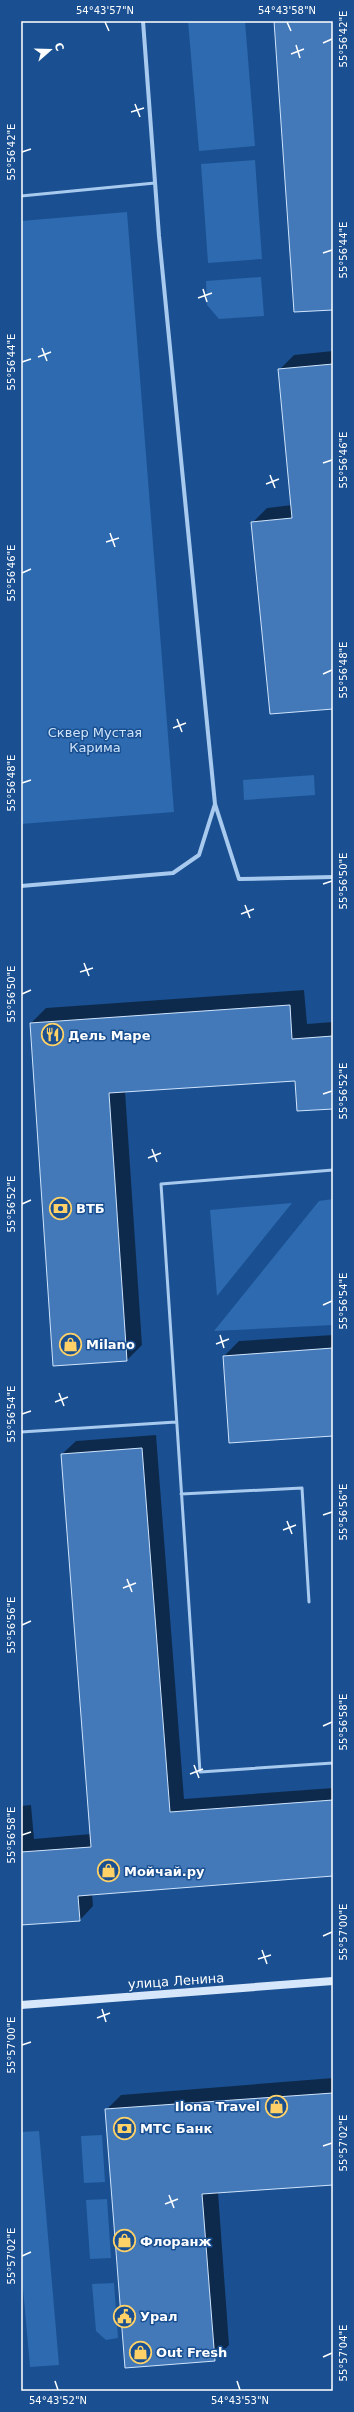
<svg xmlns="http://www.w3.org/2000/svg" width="354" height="2412" viewBox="0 0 354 2412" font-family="'DejaVu Sans',sans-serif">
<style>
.green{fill:#2d6aaf}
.shadow{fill:#0007}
.building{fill:#4379b9;stroke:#cfe4fb}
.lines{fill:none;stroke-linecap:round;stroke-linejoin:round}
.lane{stroke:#a9caef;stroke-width:3}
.street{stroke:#a9caef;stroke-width:4}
.secondary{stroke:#d7e7fb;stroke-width:8}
.ticks{fill:none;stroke:#fff;stroke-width:1.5}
.labels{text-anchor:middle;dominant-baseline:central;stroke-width:3;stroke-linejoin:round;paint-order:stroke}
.park-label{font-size:13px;fill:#cfe4fb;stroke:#1a5091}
.poi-label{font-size:13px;font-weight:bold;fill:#fff;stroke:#1a5091;text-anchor:start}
.street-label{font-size:13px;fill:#fff;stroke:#1a5091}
.neatline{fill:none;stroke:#fff;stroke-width:1.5}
.ticks-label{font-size:10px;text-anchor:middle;fill:#fff}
</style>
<rect width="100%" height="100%" fill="#1a5091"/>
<path class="green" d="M188,21H245L255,146L199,151Z
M255,160L262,259L208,263L201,164Z
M127,212L174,812L21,824V221Z
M261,277L264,316L219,319L207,305L206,281Z
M314,775L315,795L244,800L243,780Z
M333,1199V1325L214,1331L319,1201Z
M292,1203L217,1296L210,1210Z
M39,2131L59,2365L30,2367L21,2266V2132Z
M102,2135L105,2182L84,2183L81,2136Z
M107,2199L111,2258L90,2259L86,2200Z
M114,2283L118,2338L106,2340L96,2331L92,2284Z"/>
<path class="shadow" d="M333,351V708L252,523L267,508L292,505L279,370L294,355Z
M304,990L307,1024L333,1022V1108L296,1080L125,1091L142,1345L127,1360L54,1365L31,1023L46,1008Z
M333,1335V1435L224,1356L239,1341Z
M156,1435L184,1799L333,1788V1875L92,1893L93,1906L80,1920L21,1924V1806L31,1805L34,1839L91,1834L62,1454L76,1441Z
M333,2078V2183L218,2192L229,2345L214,2360L106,2110L121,2095Z"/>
<path class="building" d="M274,21H333V310L294,312Z
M333,364V709L270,714L251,522L292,518L278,369Z
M290,1005L292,1039L333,1036V1109L297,1111L295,1081L109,1093L127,1361L53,1366L30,1023Z
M333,1348V1436L229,1443L223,1356Z
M142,1448L170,1812L333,1800V1876L78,1896L80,1921L21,1925V1852L91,1847L61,1454Z
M333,2093V2185L202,2194L215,2361L125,2368L105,2109Z"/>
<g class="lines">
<path class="lane" d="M21,196L155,183
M333,1170L161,1184L200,1772L333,1763
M21,1432L176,1422
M181,1494L302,1488L309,1602"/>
<path class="street" d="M143,21L159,236L215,804L239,879L333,877
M21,886L173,873L199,855L215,804"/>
<path class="secondary" d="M21,2005L333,1981"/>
</g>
<path class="ticks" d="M105,22L109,31M287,22L291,31M323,43L332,39M296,45L300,58M291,54L304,49M135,104L140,117M131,112L144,108M22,152L31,149M323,253L332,250M203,289L207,302M198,298L212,293M42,348L47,361M38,357L51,352M22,362L31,359M323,463L332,460M270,475L275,488M266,484L279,479M110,533L115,547M106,542L119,538M22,573L31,569M323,674L332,670M177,719L182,732M173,728L186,723M22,783L31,780M323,884L332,881M245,905L250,918M241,914L254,909M84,963L89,976M80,972L93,968M22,994L31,990M323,1094L332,1091M152,1149L157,1162M148,1158L161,1153M22,1204L31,1200M323,1305L332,1301M220,1335L224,1348M216,1344L229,1339M59,1393L64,1406M55,1402L68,1397M22,1414L31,1411M323,1515L332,1512M287,1521L292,1534M283,1530L296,1525M127,1579L132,1592M123,1588L136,1583M22,1625L31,1621M323,1726L332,1722M194,1765L199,1778M190,1774L203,1769M22,1835L31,1832M323,1936L332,1932M262,1950L267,1964M258,1959L271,1955M102,2009L106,2022M97,2018L110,2013M22,2045L31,2042M323,2146L332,2143M169,2195L174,2208M165,2204L178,2199M22,2256L31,2252M323,2357L332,2353M55,2381L58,2390M237,2381L240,2390"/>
<defs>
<symbol id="restaurant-ring" viewBox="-11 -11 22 22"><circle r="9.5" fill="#1a5091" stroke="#ffd167" stroke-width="1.5"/><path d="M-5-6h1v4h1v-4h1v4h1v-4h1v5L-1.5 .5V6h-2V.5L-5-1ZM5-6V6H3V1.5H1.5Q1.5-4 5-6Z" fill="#ffd167"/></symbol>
<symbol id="bank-ring" viewBox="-11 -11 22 22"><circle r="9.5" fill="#1a5091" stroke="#ffd167" stroke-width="1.5"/><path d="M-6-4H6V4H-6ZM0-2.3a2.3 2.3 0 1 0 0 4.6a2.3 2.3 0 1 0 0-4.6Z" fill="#ffd167"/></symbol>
<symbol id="shop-ring" viewBox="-11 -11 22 22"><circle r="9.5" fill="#1a5091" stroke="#ffd167" stroke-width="1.5"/><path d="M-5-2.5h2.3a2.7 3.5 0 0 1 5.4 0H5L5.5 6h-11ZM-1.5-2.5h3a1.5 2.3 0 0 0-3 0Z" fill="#ffd167"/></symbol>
<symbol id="civic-ring" viewBox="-11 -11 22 22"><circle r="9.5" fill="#1a5091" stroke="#ffd167" stroke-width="1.5"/><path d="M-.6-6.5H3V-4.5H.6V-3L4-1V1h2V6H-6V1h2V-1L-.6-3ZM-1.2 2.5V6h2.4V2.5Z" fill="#ffd167"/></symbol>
</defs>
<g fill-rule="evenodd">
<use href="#restaurant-ring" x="40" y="1022" width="25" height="25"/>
<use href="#bank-ring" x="48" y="1196" width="25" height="25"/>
<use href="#shop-ring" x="58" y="1332" width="25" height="25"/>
<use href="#shop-ring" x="96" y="1858" width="25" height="25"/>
<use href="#shop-ring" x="264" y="2094" width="25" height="25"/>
<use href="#bank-ring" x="112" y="2116" width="25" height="25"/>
<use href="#shop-ring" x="112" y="2228" width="25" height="25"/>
<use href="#civic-ring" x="112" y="2304" width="25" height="25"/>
<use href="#shop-ring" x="128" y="2340" width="25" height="25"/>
</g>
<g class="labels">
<g class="park-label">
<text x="95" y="732">Сквер Мустая<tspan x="95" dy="15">Карима</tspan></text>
</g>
<g class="poi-label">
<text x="68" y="1035">Дель Маре</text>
<text x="76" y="1208">ВТБ</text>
<text x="86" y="1344">Milano</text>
<text x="124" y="1871">Мойчай.ру</text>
<text x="260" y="2106" text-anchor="end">Ilona Travel</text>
<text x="140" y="2128">МТС Банк</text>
<text x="140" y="2241">Флоранж</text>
<text x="140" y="2316">Урал</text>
<text x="156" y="2352">Out Fresh</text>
</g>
<g class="street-label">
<text transform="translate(176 1981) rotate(-4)">улица Ленина</text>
</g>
</g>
<rect width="354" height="2412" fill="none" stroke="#1a5091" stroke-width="44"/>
<g transform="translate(50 50) rotate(70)" stroke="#1a5091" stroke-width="3" paint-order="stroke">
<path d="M0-3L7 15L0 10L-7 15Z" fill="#ffffff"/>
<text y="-6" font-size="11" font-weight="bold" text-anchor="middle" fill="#ffffff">С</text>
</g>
<rect x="22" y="22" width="310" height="2368" class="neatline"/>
<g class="ticks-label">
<text x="105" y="14">54°43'57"N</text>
<text x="287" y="14">54°43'58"N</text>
<text transform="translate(343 39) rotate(-90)" y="4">55°56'42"E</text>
<text transform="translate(11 152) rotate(-90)" y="4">55°56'42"E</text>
<text transform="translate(343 250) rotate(-90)" y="4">55°56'44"E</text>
<text transform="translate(11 362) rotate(-90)" y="4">55°56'44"E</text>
<text transform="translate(343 460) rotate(-90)" y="4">55°56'46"E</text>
<text transform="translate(11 573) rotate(-90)" y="4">55°56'46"E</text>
<text transform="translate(343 670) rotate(-90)" y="4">55°56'48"E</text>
<text transform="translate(11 783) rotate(-90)" y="4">55°56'48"E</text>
<text transform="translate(343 881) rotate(-90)" y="4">55°56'50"E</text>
<text transform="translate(11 994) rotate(-90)" y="4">55°56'50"E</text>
<text transform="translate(343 1091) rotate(-90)" y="4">55°56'52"E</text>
<text transform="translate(11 1204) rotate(-90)" y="4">55°56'52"E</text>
<text transform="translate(343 1301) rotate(-90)" y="4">55°56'54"E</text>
<text transform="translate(11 1414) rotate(-90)" y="4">55°56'54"E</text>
<text transform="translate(343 1512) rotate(-90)" y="4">55°56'56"E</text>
<text transform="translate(11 1625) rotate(-90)" y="4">55°56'56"E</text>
<text transform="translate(343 1722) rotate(-90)" y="4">55°56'58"E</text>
<text transform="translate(11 1835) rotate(-90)" y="4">55°56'58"E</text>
<text transform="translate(343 1932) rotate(-90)" y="4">55°57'00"E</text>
<text transform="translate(11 2045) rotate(-90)" y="4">55°57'00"E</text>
<text transform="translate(343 2143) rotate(-90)" y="4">55°57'02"E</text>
<text transform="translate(11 2256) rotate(-90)" y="4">55°57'02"E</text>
<text transform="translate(343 2353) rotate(-90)" y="4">55°57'04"E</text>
<text x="58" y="2404">54°43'52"N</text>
<text x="240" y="2404">54°43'53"N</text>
</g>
</svg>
